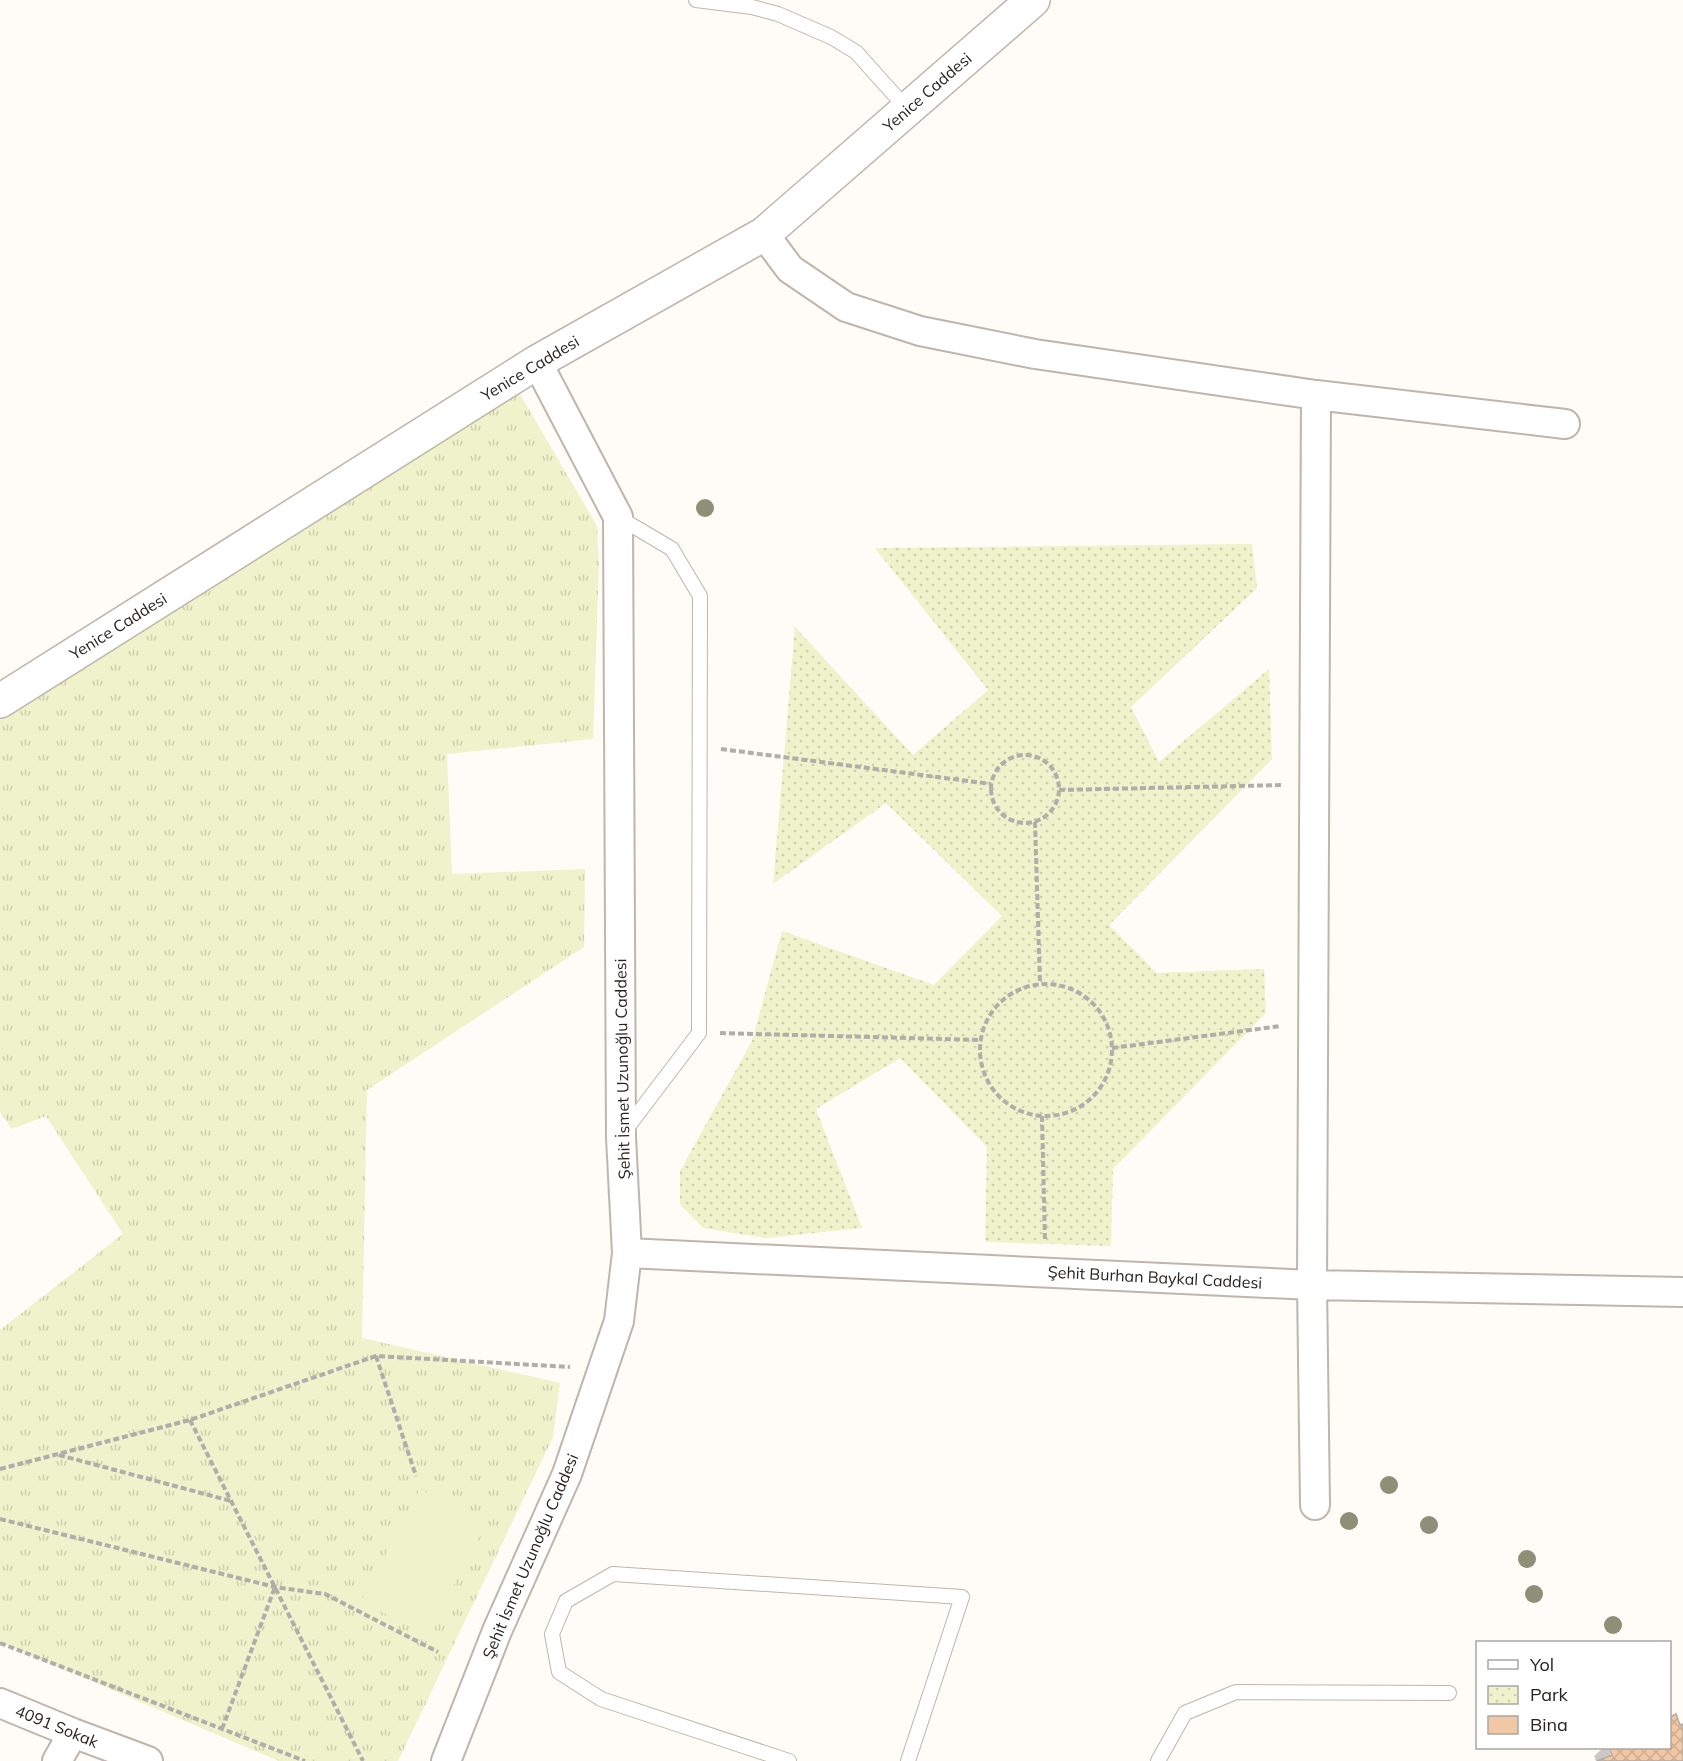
<svg xmlns="http://www.w3.org/2000/svg" width="1683" height="1761" viewBox="0 0 1683 1761" font-family="Mulish,sans-serif">
<style>
.grass{fill:url(#grass-tufts)}
.park{fill:url(#park-dots)}
.pitch{fill:#eff2ca}
.shadow{fill:#0003}
.building{fill:url(#building-cross-hatch);stroke:#b4aba3;stroke-width:1.5}
.lines{fill:none;stroke-linecap:round;stroke-linejoin:round}
.service-casing{stroke:#bfb5ad;stroke-width:16}
.minor-casing{stroke:#bfb5ad;stroke-width:32}
.tertiary-casing{stroke:#bfb5ad;stroke-width:36}
.path{stroke:#b1adaa;stroke-width:4;stroke-dasharray:6 3;stroke-linecap:butt}
.service{stroke:#fff;stroke-width:14}
.minor{stroke:#fff;stroke-width:28}
.tertiary{stroke:#fff;stroke-width:33}
.tree{fill:#8f8e77}
.labels{text-anchor:middle;dominant-baseline:central;stroke-width:4.5;stroke-linejoin:round;paint-order:stroke}
.street-label{font-size:16px;fill:#272320;stroke:#fff}
</style>
<defs>
<pattern id="grass-tufts" width="24" height="20" patternUnits="userSpaceOnUse" patternTransform="scale(1.5)"><rect width="24" height="20" fill="#eff2ca"/><path d="M3 7l-1-3M5 7V3M7 7l1-3M15 17l-1-3M17 17v-4M19 17l1-3" fill="none" stroke="#cdcfad"/></pattern>
<pattern id="park-dots" width="8" height="8" patternUnits="userSpaceOnUse" patternTransform="scale(1.5)"><rect width="8" height="8" fill="#eff2ca"/><path d="M2 2h.1M6 6h.1" fill="none" stroke="#cdcfad" stroke-width="1.8" stroke-linecap="round"/></pattern>
<pattern id="building-cross-hatch" width="8" height="8" patternUnits="userSpaceOnUse" patternTransform="scale(1.5)"><rect width="8" height="8" fill="#f1c8a6"/><path d="M0 0l8 8M0 8l8-8" fill="none" stroke="#cfac8f"/></pattern>
</defs>
<rect width="100%" height="100%" fill="#fffbf7"/>
<path class="grass" d="M510,377L597,526L599,565L593,739L447,754L452,874L585,869L584,947L367,1090L362,1338L560,1383L553,1437L398,1761H279L0,1642V1330L123,1234L46,1116L12,1129L0,1112V699Z"/>
<path class="park" d="M1252,544L1257,588L1131,707L1159,762L1269,669L1272,759L1109,925L1157,973L1264,969L1266,1013L1113,1169L1111,1246L985,1242L987,1147L900,1058L816,1109L862,1228L766,1238L703,1228L680,1204V1171L752,1041L782,931L934,985L1002,916L886,803L773,884L795,627L913,755L988,690L875,548Z"/>
<path class="pitch" d="M420,1489L486,1525L427,1636L361,1601Z"/>
<path class="shadow" d="M1675,1716L1680,1727L1683,1725V1761H1616L1611,1748H1670V1718Z
M1603,1748H1608L1613,1761H1596L1594,1756Z"/>
<path class="building" d="M1676,1714L1680,1725L1683,1724V1761H1597L1612,1755L1609,1748H1670V1717Z"/>
<g class="lines">
<defs>
<path id="service" d="M696,0L752,7L778,14L831,37L856,52L907,109
M618,517L672,549L700,596L699,1033L624,1132
M789,1761L601,1699L559,1672L552,1634L566,1601L613,1574L962,1597L908,1761
M1158,1761L1185,1713L1236,1692L1449,1693"/>
<path id="minor" d="M764,234L790,269L846,307L920,331L1035,354L1316,395L1565,424
M627,1253L1312,1285L1683,1292
M1315,1505L1312,1285L1316,395
M0,1703L73,1733L148,1761
M57,1761L73,1733
M446,1761L497,1631L567,1474L619,1321L627,1253L621,1137L618,517L537,362"/>
<path id="tertiary" d="M0,701L537,362L764,234L1033,0"/>
</defs>
<use href="#service" class="service-casing"/>
<use href="#minor" class="minor-casing"/>
<use href="#tertiary" class="tertiary-casing"/>
<path class="path" d="M721,749L991,784
M991 789a34 34 0 1 1 68 0a34 34 0 1 1-68 0Z
M1059,790L1283,785
M1035,822L1040,984
M980 1050a66 66 0 1 1 132 0a66 66 0 1 1-132 0Z
M720,1033L981,1040
M1112,1048L1281,1026
M1042,1116L1045,1241
M376,1356L416,1476
M190,1420L363,1761
M59,1455L231,1501
M0,1469L190,1420L376,1356L570,1367
M0,1519L275,1587L325,1594L438,1652
M0,1643L305,1761
M222,1729L275,1587"/>
<use href="#service" class="service"/>
<use href="#minor" class="minor"/>
<use href="#tertiary" class="tertiary"/>
</g>
<g class="tree">
<circle cx="705" cy="508" r="9"/>
<circle cx="1389" cy="1485" r="9"/>
<circle cx="1349" cy="1521" r="9"/>
<circle cx="1429" cy="1525" r="9"/>
<circle cx="1527" cy="1559" r="9"/>
<circle cx="1534" cy="1594" r="9"/>
<circle cx="1613" cy="1625" r="9"/>
</g>
<g class="labels">
<g class="street-label">
<text transform="translate(927 92) rotate(-41)">Yenice Caddesi</text>
<text transform="translate(530 368) rotate(-31)">Yenice Caddesi</text>
<text transform="translate(118 626) rotate(-32)">Yenice Caddesi</text>
<text transform="translate(622 1069) rotate(-91)">Şehit İsmet Uzunoğlu Caddesi</text>
<text transform="translate(1155 1277) rotate(3)">Şehit Burhan Baykal Caddesi</text>
<text transform="translate(530 1556) rotate(-67)">Şehit İsmet Uzunoğlu Caddesi</text>
<text transform="translate(57 1726) rotate(22)">4091 Sokak</text>
</g>
</g>
<rect x="1476" y="1641" width="195" height="108" fill="#ffffff" stroke="#a9a7a6" stroke-width="1.5"/>
<rect x="1488" y="1660" width="30" height="9" fill="#ffffff" stroke="#a9a7a6" stroke-width="1.5"/>
<text x="1530" y="1671" font-size="18" fill="#272320">Yol</text>
<rect x="1488" y="1686" width="30" height="18" fill="url(#park-dots)" stroke="#a9a7a6" stroke-width="1.5"/>
<text x="1530" y="1701" font-size="18" fill="#272320">Park</text>
<rect x="1488" y="1716" width="30" height="18" fill="#f1c8a6" stroke="#a9a7a6" stroke-width="1.5"/>
<text x="1530" y="1731" font-size="18" fill="#272320">Bina</text>
</svg>
